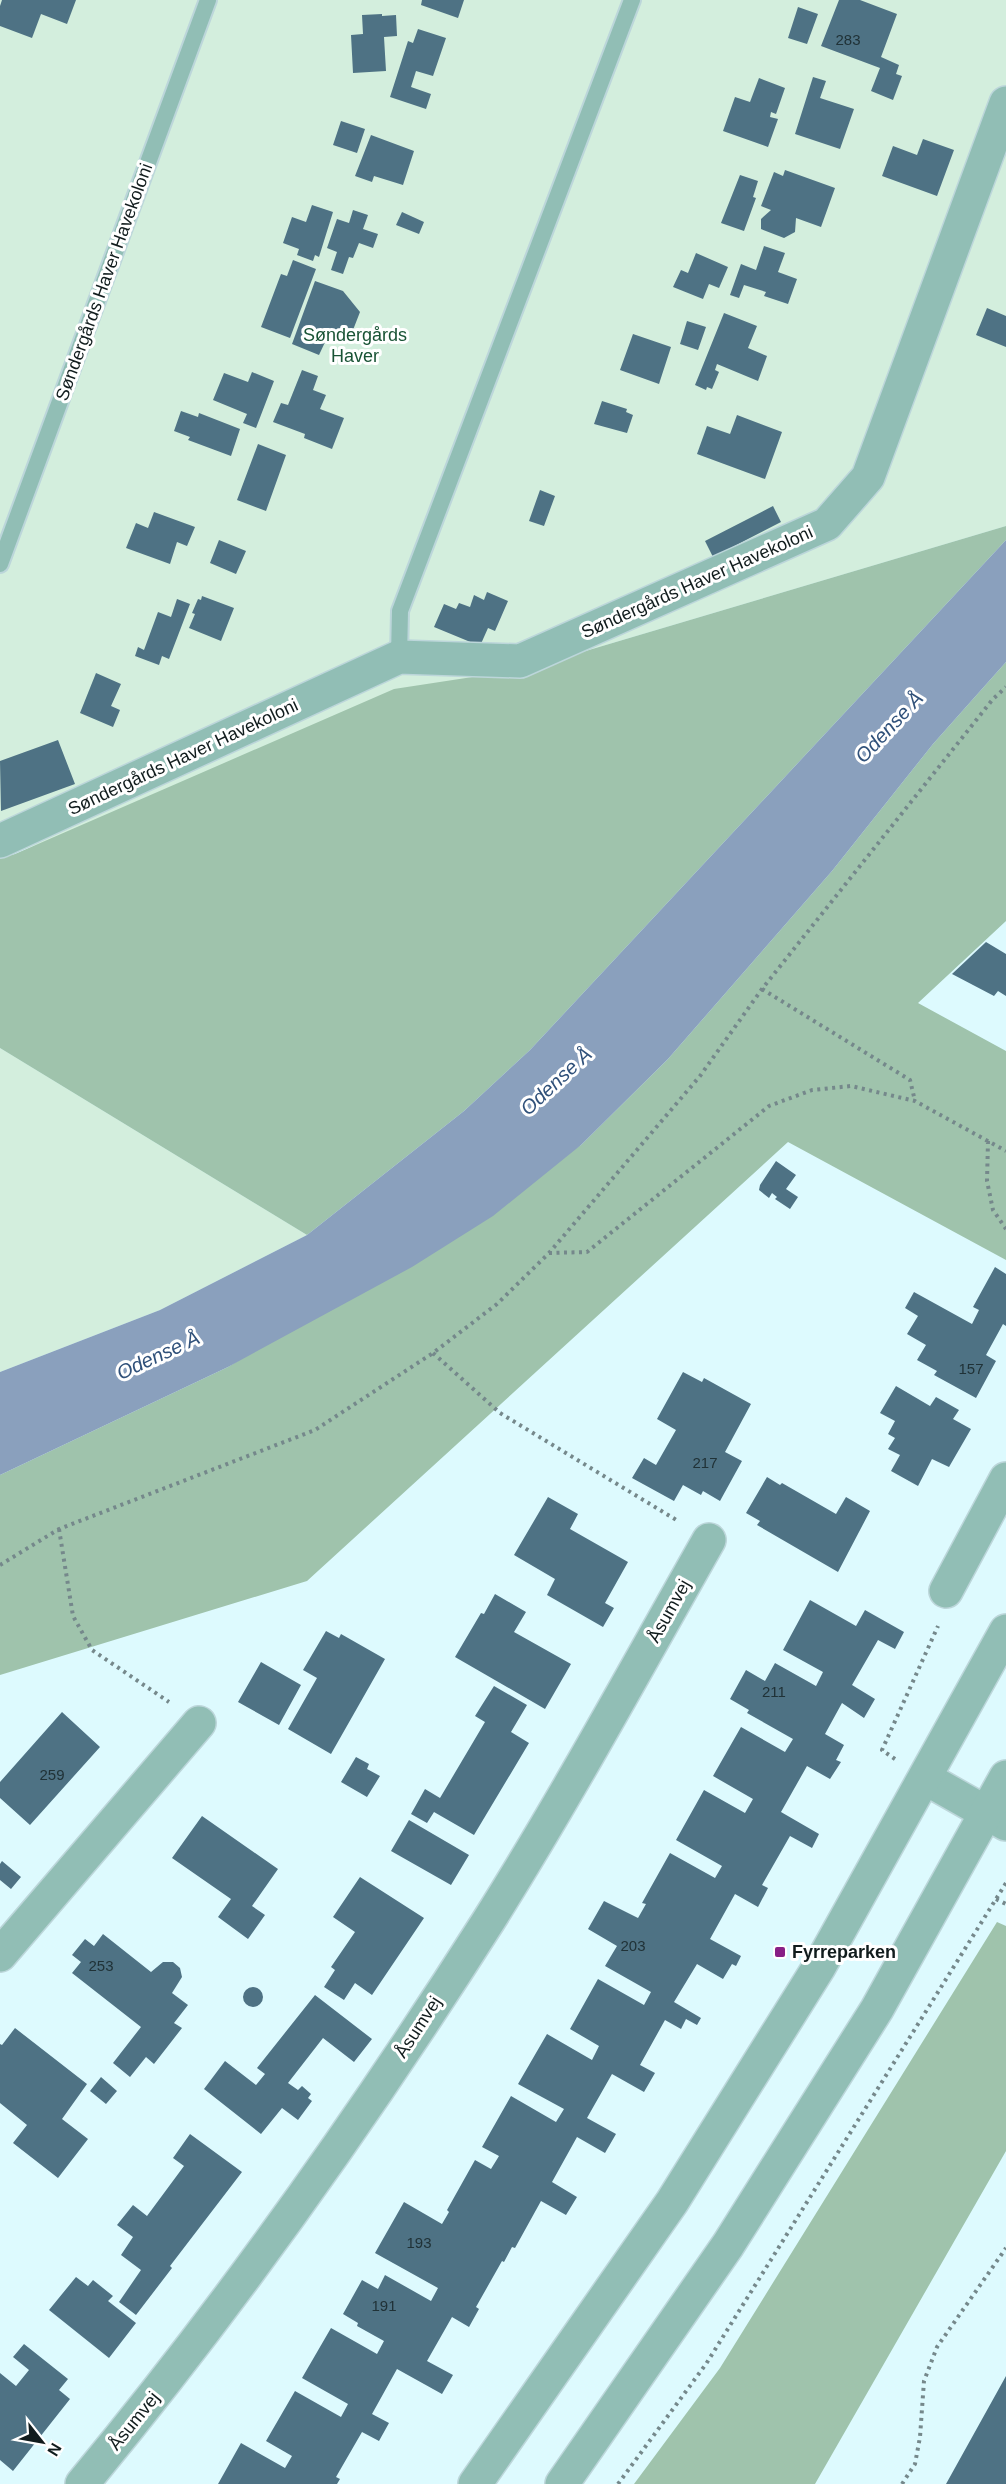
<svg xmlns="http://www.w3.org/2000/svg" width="1006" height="2484" viewBox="0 0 1006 2484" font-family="Helvetica,sans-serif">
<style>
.green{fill:#d3eedd}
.forest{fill:#9fc3ac}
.water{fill:#8aa0bd}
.building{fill:#4e7284}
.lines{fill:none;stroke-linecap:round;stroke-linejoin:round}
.service-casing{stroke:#bcd6da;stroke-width:20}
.minor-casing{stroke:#bcd6da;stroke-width:36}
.tertiary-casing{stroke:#bcd6da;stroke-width:36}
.path{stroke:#75888b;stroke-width:4;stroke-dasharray:3 4.5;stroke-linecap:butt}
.service{stroke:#91beb5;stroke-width:16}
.minor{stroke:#91beb5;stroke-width:33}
.tertiary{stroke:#91beb5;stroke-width:33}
.poi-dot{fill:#881f86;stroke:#fff;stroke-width:2}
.labels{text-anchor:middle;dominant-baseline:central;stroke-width:6;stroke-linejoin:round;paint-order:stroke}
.number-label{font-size:15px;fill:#203237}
.street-label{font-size:18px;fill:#111c1d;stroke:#fff}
.park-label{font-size:18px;fill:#195335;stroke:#fff}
.poi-label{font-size:18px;font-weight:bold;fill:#111c1d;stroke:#fff;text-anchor:start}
.water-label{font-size:20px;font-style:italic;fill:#30517a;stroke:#fff}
</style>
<rect width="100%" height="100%" fill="#ddfafe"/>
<path class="green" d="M0,0H1006V526L525,669L0,858Z
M0,1048L307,1235L160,1310L0,1372Z"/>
<path class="forest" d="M1006,526V540L530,1050L464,1111L307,1235L0,1048V858L15,854L394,689L525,669Z
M1006,662V921L918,1003L1006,1051V1260L788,1142L307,1581L0,1675V1475L228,1367L581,1145L668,1059L832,871L933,744Z
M997,1922L1006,1926V2151L815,2484H634L720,2368Z"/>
<path class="water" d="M1006,540V662L933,744L832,871L668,1059L581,1145L493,1216L412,1267L228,1367L0,1475V1372L160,1310L307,1235L464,1111L530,1050Z"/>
<path class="building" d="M2,0H76L67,24L41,14L32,38L0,26V6Z
M422,0H464L458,18L421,5Z
M839,0H860L897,14L881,57L899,65L896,74L902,76L893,100L871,91L880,68L821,46Z
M798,7L818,14L807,44L788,38Z
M382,14V16L396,15L397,36L384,37L386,71L353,73L351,35L363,34L362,15Z
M418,29L446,38L433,76L416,71L411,87L431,94L426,109L390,97L408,41L413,43Z
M813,77L826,81L820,98L854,109L840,149L795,134Z
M759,78L785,88L776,114L771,112L770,117L778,119L768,147L723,131L735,97L750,102Z
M341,121L365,129L357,153L333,145Z
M371,135L414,151L403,185L374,176L372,182L355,176Z
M923,139L954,150L937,196L882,176L893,146L917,155Z
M785,170L835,188L821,227L796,218L795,232L784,238L761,229V219L771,210L761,206L774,172L783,176Z
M740,175L758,181L753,197L756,198L744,231L721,223Z
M312,205L333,212L319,257L315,255L313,261L297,255L299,249L283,243L292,217L306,222Z
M353,210L368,215L363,229L378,234L373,248L359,243L353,258L349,257L343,274L331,270L337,252L327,248L337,219L349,223Z
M402,212L424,222L419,234L396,225Z
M764,246L785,253L778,272L797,279L788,304L764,296L766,292L744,285L739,298L730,295L741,264L756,270Z
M696,253L728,267L719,288L709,284L703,299L673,287L681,270L688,273Z
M293,260L316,269L290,338L261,327L281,274L287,276Z
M315,281L343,291L360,312L353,330L342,325L335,341L327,338L319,355L292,344Z
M987,308L1006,316V347L976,335Z
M724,313L757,326L748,348L767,356L758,381L717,364L715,370L719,372L712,389L707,387L706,390L695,385Z
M687,321L706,327L698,350L680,344Z
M633,334L671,347L659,384L620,370Z
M302,370L318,376L313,390L326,395L320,409L344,418L332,449L304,438L305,434L273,422L281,403L288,405Z
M252,372L274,381L256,428L243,423L247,414L213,400L224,373L248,382Z
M602,401L627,409L626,412L633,415L627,433L594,424Z
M181,411L198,417L199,413L240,429L231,456L188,440L190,437L174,431Z
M737,415L782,432L765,479L697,454L707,426L730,434Z
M258,444L286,455L266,511L237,500Z
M540,490L555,496L544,526L529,521Z
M773,506L781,522L713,557L705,541Z
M154,512L195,527L187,546L177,542L170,564L126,548L136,523L148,528Z
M219,540L246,551L236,574L210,563Z
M487,592L508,601L495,631L488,628L480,646L434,627L444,604L456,609L459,603L470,607L474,595L484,600Z
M202,596L234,608L221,641L189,628L195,614L192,613L198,599L201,600Z
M177,599L190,604L169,659L162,656L159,665L135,656L138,647L144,650L158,612L171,617Z
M96,673L121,684L111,706L120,710L113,727L80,713Z
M58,740L75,784L1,811L0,761Z
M986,942L1006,954V996L998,991L994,996L952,974Z
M776,1161L796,1175L786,1189L798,1197L790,1209L775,1199L777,1197L772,1193L769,1198L759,1190L760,1185Z
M995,1267L1006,1274V1326L1003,1324L986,1355L996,1361L976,1398L934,1375L937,1371L917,1360L926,1345L907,1334L918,1316L905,1308L914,1292L972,1324L979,1310L973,1307Z
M683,1372L702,1382L704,1378L751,1404L725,1452L742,1461L720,1501L703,1491L701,1495L683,1485L674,1501L632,1478L644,1458L656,1465L676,1430L657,1419Z
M896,1386L930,1406L936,1397L959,1410L953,1419L971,1429L949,1467L932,1459L918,1486L891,1471L900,1455L888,1449L895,1438L888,1434L895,1421L880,1413Z
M767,1477L780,1485L782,1483L836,1514L846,1497L870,1511L838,1572L757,1525L760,1521L746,1513Z
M548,1497L578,1514L570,1529L628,1562L605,1603L614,1608L603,1627L547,1595L555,1579L514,1555Z
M495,1594L526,1612L514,1632L571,1664L545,1709L455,1657L481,1613L484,1614Z
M810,1600L856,1626L865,1610L904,1632L895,1649L878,1640L852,1685L875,1699L864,1718L842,1703L825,1734L844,1745L836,1760L841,1762L830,1779L807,1766L781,1812L819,1834L812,1848L790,1836L762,1885L768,1888L758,1907L735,1894L710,1939L741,1956L736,1966L732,1964L723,1979L697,1964L674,2002L701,2018L697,2025L686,2019L681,2029L665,2020L640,2065L655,2073L644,2092L612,2074L587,2118L616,2134L605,2153L577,2137L552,2182L577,2197L566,2215L541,2201L515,2248L512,2247L504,2262L502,2261L476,2307L479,2309L469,2327L452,2317L427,2361L453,2375L442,2394L397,2369L372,2414L389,2423L379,2441L362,2432L336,2477L340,2479L337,2484H218L241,2443L285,2468L292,2456L266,2441L295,2391L341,2417L348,2404L302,2378L331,2328L377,2354L384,2341L357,2326L358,2323L343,2314L362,2280L378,2289L385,2275L431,2301L438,2288L375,2253L404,2202L442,2224L449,2212L447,2210L475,2160L491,2169L499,2156L482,2147L511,2096L556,2122L564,2109L518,2084L547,2034L592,2060L599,2046L570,2029L598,1979L644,2005L651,1992L605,1966L617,1946L588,1929L604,1901L638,1918L646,1904L642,1903L670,1853L715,1878L722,1866L676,1840L704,1790L745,1813L753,1799L713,1776L741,1727L785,1752L793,1739L747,1713L749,1710L730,1699L746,1670L765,1681L775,1663L816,1686L823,1672L783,1650Z
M326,1631L339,1638L341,1634L385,1659L331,1754L288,1729L317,1678L303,1670Z
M261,1662L301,1685L279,1725L238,1702Z
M494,1686L527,1705L511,1732L529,1743L474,1835L434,1812L427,1823L411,1814L425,1789L440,1798L485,1722L475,1716Z
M62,1712L100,1747L30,1825L0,1798V1782Z
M356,1757L369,1764L367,1769L380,1776L367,1797L341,1782Z
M202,1816L278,1869L252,1906L265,1915L248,1939L218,1917L231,1899L172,1858Z
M409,1820L469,1855L451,1885L391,1851Z
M2,1861L21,1877L11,1889L0,1880V1864Z
M360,1877L424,1918L372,1995L355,1983L344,2000L324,1987L335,1970L331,1967L355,1932L333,1917Z
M103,1934L151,1972L163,1962H173L180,1968L182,1977L172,1993L188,2005L174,2023L182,2028L154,2064L146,2057L130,2077L113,2063L141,2027L72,1973L81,1962L72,1955L85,1939L94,1946Z
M243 1997a10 10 0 1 1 20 0a10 10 0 1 1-20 0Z
M315,1995L372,2039L354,2062L323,2038L288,2083L298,2090L302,2086L311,2094L308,2098L312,2101L298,2120L282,2108L261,2134L204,2089L225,2061L256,2085L265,2074L257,2068Z
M15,2028L87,2084L62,2119L88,2139L58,2178L13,2143L27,2125L0,2103V2044L2,2045Z
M101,2077L117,2091L106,2104L90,2091Z
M190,2134L242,2172L170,2266L172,2268L136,2315L119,2302L141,2270L121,2255L133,2237L117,2225L133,2205L147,2216L184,2166L173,2158Z
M76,2277L88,2286L93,2280L113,2296L108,2301L136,2323L109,2358L49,2310Z
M24,2344L68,2379L59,2390L70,2399L13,2471L0,2460V2373L16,2386L29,2370L13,2357Z
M1006,2376V2484H946Z"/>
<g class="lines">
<defs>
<path id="service" d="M0,564L208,0
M399,657L400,611L632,0"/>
<path id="minor" d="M0,841L399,657L520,661L827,524L868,477L1006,103
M946,1591L1006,1479
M925,1778L1006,1824
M0,1955L199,1723
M82,2484C230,2306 365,2115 489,1920C567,1796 637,1667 709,1540"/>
<path id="tertiary" d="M475,2484L672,2202L819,1967L1006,1631
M562,2484L728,2245L877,2009L1006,1777"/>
</defs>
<use href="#service" class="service-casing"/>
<use href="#minor" class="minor-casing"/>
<use href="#tertiary" class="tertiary-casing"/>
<path class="path" d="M762,989L910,1080L915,1101
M988,1141L987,1181L993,1210L1006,1229
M549,1253L587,1252L769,1106L812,1090L851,1086L915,1101L1006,1151
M433,1353L500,1413L678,1521
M59,1529L73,1616L92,1650L169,1702
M0,1565L59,1529L315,1430L433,1353L497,1304L549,1253L700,1076L762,989L993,699L1006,687
M895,1759L882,1750L938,1626
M996,1899L1006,1904
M618,2484L706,2364L1006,1883
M902,2484L915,2464L920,2437L924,2381L937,2347L1006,2248"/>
<use href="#service" class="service"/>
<use href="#minor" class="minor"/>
<use href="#tertiary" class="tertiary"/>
</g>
<rect class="poi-dot" x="774" y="1946" width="12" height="12" rx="3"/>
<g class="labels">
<g class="number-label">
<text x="848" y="39">283</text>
<text x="971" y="1368">157</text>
<text x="705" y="1462">217</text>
<text x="774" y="1691">211</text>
<text x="52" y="1774">259</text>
<text x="633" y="1945">203</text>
<text x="101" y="1965">253</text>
<text x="419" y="2242">193</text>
<text x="384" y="2305">191</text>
</g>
<g class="street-label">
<text transform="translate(104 282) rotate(-70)">Søndergårds Haver Havekoloni</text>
<text transform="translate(697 582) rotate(-24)">Søndergårds Haver Havekoloni</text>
<text transform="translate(183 757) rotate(-25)">Søndergårds Haver Havekoloni</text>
<text transform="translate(669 1611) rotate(-61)">Åsumvej</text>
<text transform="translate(418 2027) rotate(-57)">Åsumvej</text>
<text transform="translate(134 2421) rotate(-51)">Åsumvej</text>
</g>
<g class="park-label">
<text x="355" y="335">Søndergårds<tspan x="355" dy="21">Haver</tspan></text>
</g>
<g class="poi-label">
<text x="792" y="1952">Fyrreparken</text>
</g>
<g class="water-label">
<text transform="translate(889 727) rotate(-47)">Odense Å</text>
<text transform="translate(556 1081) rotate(-43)">Odense Å</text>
<text transform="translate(158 1355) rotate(-25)">Odense Å</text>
</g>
</g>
<g transform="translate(42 2442) rotate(121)" stroke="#ffffff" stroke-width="4.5" paint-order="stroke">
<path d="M0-4.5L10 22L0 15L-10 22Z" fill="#111c1d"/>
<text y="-9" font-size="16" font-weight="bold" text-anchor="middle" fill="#111c1d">N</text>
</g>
</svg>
